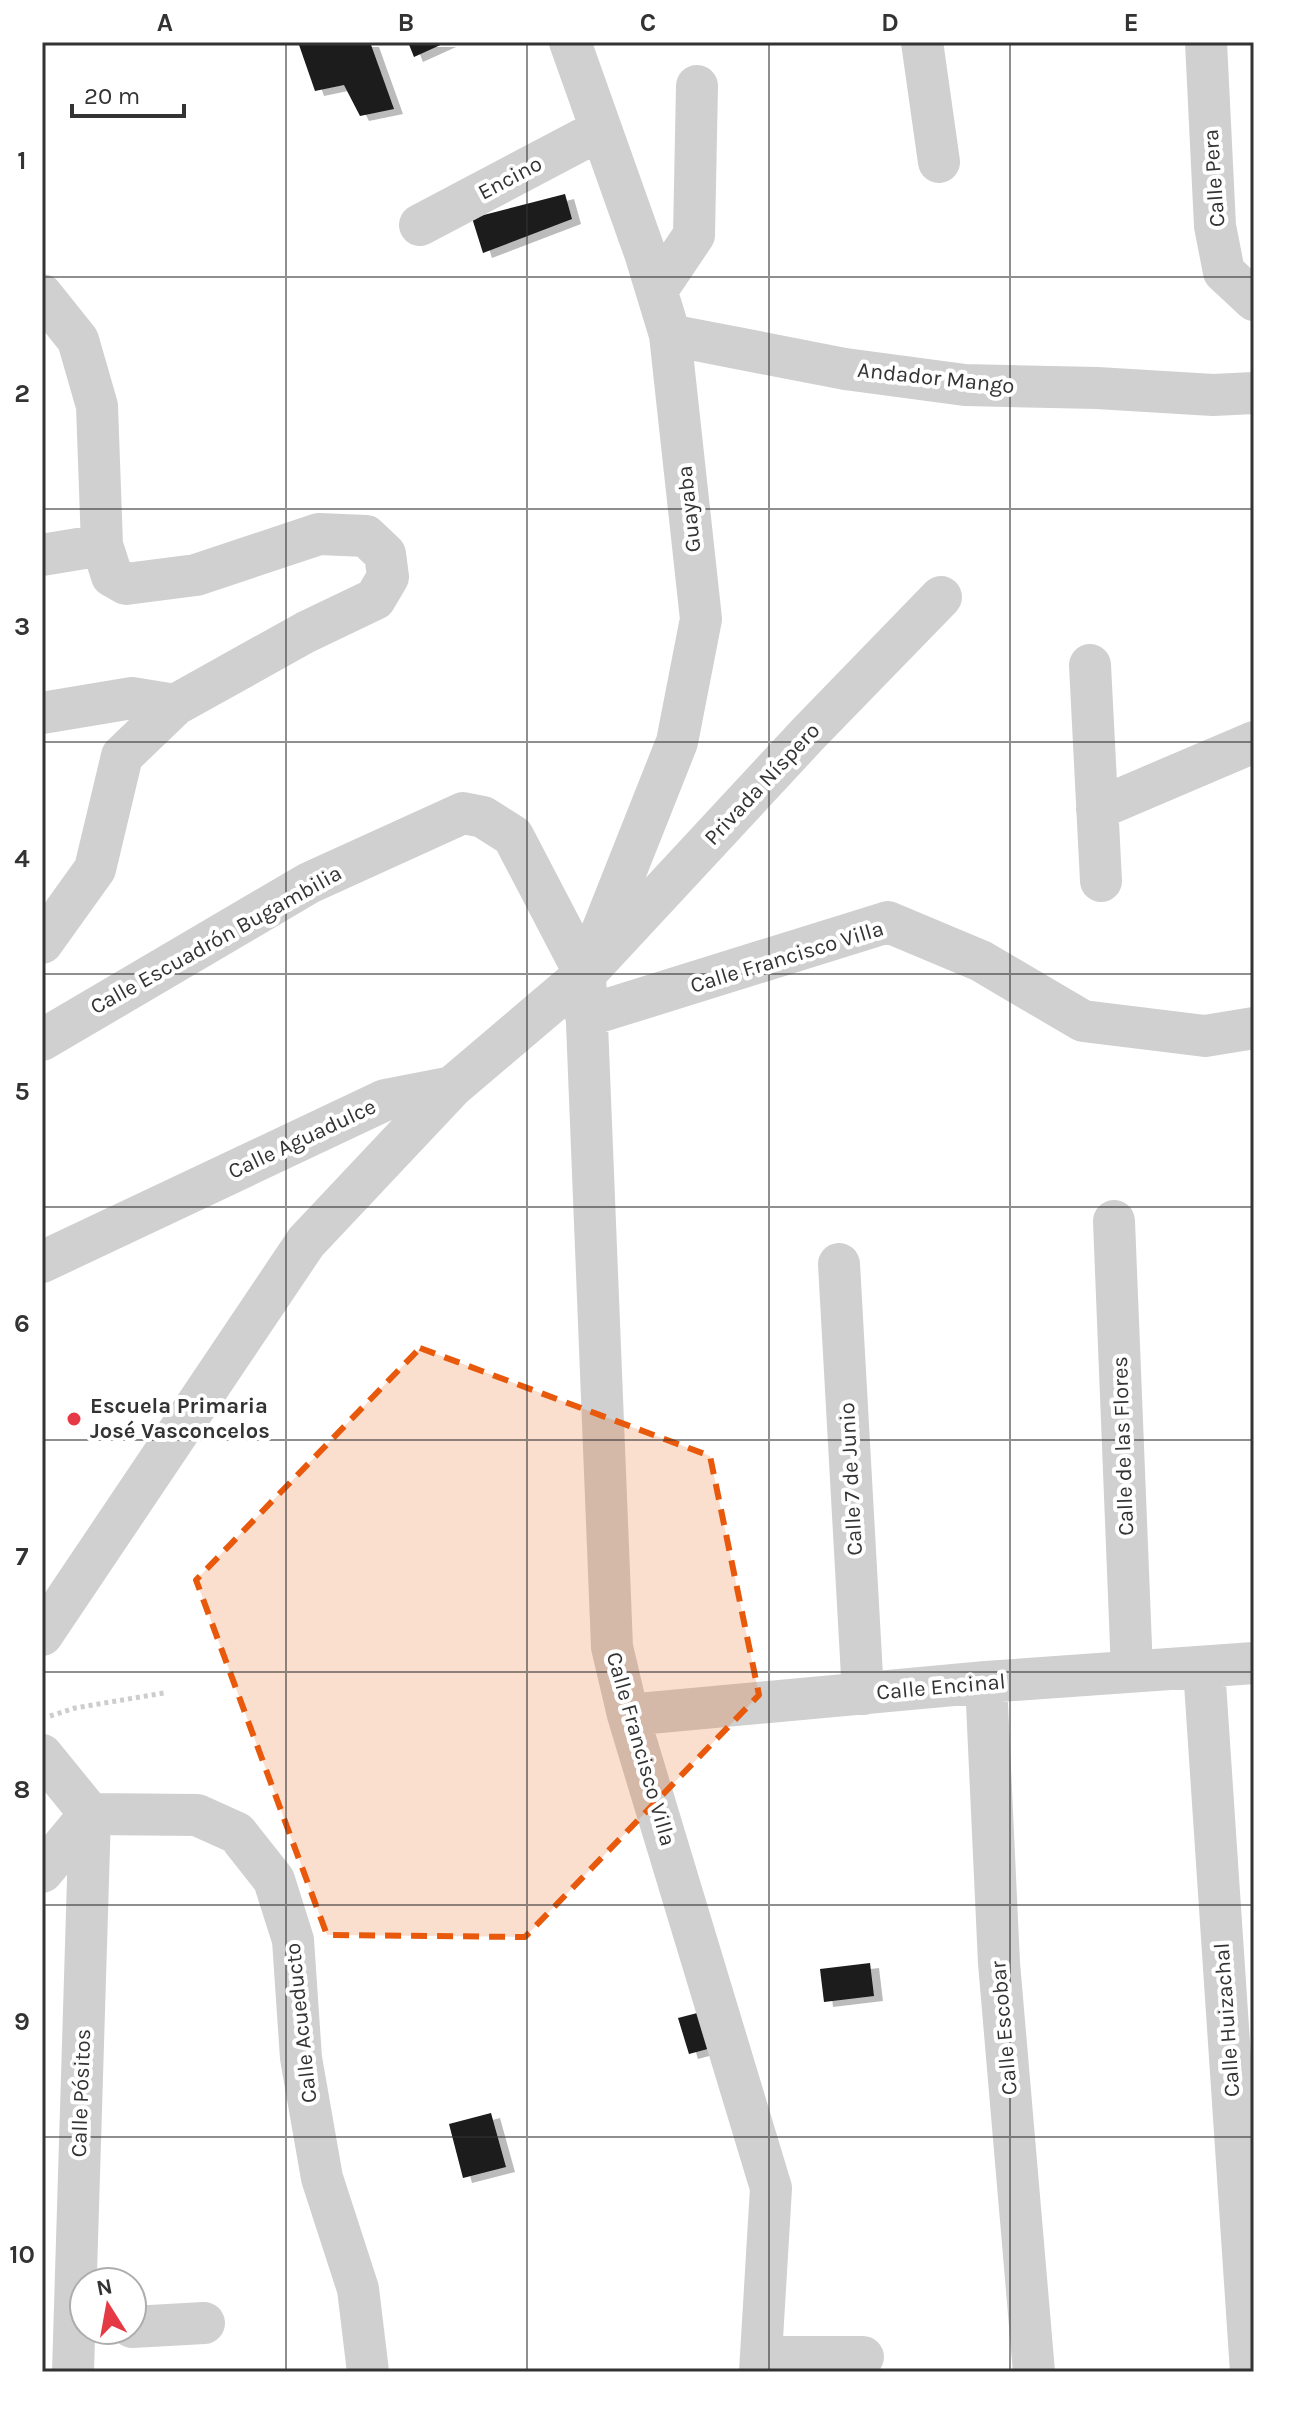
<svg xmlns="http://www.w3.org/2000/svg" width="1296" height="2414" viewBox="0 0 1296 2414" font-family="Karla,sans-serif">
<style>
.building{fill:#1a1a1a;filter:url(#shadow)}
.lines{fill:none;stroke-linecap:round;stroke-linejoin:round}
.path{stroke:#cdcdcd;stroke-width:5;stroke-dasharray:4 4;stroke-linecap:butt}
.street{stroke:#d0d0d0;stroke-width:42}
.marked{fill:#e8590c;fill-opacity:0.2;stroke:#e8590c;stroke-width:6;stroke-dasharray:16 10;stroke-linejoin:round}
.grid{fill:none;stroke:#333;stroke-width:2;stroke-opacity:0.55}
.poi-dot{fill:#e63946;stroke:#fff;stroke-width:3}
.labels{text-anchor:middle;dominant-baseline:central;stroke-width:8;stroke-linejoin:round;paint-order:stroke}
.street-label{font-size:22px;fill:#333;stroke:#fff}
.poi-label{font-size:22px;font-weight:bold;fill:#333;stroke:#fff;text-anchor:start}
.neatline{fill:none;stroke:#333;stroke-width:3}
.grid-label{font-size:26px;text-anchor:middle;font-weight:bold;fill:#333}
</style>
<defs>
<filter id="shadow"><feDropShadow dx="9" dy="5" stdDeviation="0" flood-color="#0004"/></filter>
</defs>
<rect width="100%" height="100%" fill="#fff"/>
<path class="building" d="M298,42H370L394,109L360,116L344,85L315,91Z
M408,42H447L414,57Z
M565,194L572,219L483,253L472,218Z
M870,1963L874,1996L824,2002L820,1969Z
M705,2011L715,2047L689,2054L678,2018Z
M491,2113L506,2167L463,2178L449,2124Z"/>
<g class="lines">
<path class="path" d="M50,1716L75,1708L164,1693"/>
<path class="street" d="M570,42L645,253L670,335L701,619L677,742L585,974L612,1647L628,1715L771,2188L760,2372
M922,42L939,162
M1206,42L1215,226L1224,272L1254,300
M420,225L600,130
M657,290L694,235L697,86
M42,295L78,340L97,406L102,545L112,576L126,584L196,575L319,534L366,536L385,554L388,577L375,599L306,632L175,705L122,756L95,869L42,943
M670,335L845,369L965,385L1097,388L1213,395L1254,393
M42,555L102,545
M1090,665L1101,881
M42,713L132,698L175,705
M1097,809L1254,742
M586,1016L888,922L981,961L1083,1021L1205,1036L1254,1028
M42,1040L309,883L463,813L483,817L513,836L585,974
M1114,1221L1132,1671
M42,1262L385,1100L452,1087
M839,1264L863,1694
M42,1635L306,1242L452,1087L585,974L808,734L941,597
M1204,1668L1251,2372
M986,1682L999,1963L1034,2372
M628,1715L986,1682L1254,1663
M42,1755L90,1814
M90,1814L197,1815L237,1833L274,1880L293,1940L301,2058L322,2178L358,2289L368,2372
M42,1872L90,1814
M132,2327L204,2323
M761,2357H863
M73,2372L90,1814"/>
</g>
<path class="marked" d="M420,1348L710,1456L759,1695L525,1937L327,1935L196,1580Z"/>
<path class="grid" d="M286,42V2372M527,42V2372M769,42V2372M1010,42V2372M42,277H1254M42,509H1254M42,742H1254M42,974H1254M42,1207H1254M42,1440H1254M42,1672H1254M42,1905H1254M42,2137H1254"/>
<circle class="poi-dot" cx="74" cy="1419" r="8"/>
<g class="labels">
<g class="street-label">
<text transform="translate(510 178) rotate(-28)">Encino</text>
<text transform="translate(1214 178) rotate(-94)">Calle Pera</text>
<text transform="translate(936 378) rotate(6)">Andador Mango</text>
<text transform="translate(689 509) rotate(-96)">Guayaba</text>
<text transform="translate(762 784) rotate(-47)">Privada Níspero</text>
<text transform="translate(216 940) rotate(-29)">Calle Escuadrón Bugambilia</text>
<text transform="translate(787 957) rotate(-17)">Calle Francisco Villa</text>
<text transform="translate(302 1139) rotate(-25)">Calle Aguadulce</text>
<text transform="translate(1123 1446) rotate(-92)">Calle de las Flores</text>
<text transform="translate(851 1479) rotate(-93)">Calle 7 de Junio</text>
<text transform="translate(941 1687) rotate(-5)">Calle Encinal</text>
<text transform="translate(641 1749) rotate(74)">Calle Francisco Villa</text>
<text transform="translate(1227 2020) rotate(-94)">Calle Huizachal</text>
<text transform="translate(301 2023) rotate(-96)">Calle Acueducto</text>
<text transform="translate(1004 2028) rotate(-95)">Calle Escobar</text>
<text transform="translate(81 2093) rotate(-88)">Calle Pósitos</text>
</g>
<g class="poi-label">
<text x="90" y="1406">Escuela Primaria<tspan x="90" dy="25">José Vasconcelos</tspan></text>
</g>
</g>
<rect width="1296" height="2414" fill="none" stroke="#ffffff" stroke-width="88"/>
<g transform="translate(108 2306) rotate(349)"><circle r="38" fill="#ffffff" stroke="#adadad" stroke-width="2"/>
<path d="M0-6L14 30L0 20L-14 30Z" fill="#e63946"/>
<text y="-12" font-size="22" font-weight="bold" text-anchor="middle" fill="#333333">N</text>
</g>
<path d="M72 104v12h112v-12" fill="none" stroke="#333333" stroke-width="4"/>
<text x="84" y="104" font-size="24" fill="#333333" stroke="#ffffff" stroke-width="6" paint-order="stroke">20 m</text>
<rect x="44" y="44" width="1208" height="2326" class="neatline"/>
<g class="grid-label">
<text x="165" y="31">A</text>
<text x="406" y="31">B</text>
<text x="648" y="31">C</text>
<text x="890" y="31">D</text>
<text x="1131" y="31">E</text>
<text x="22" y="169">1</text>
<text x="22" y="402">2</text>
<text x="22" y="635">3</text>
<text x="22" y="867">4</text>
<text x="22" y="1100">5</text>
<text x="22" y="1332">6</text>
<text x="22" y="1565">7</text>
<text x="22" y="1798">8</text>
<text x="22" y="2030">9</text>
<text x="22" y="2263">10</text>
</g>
</svg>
